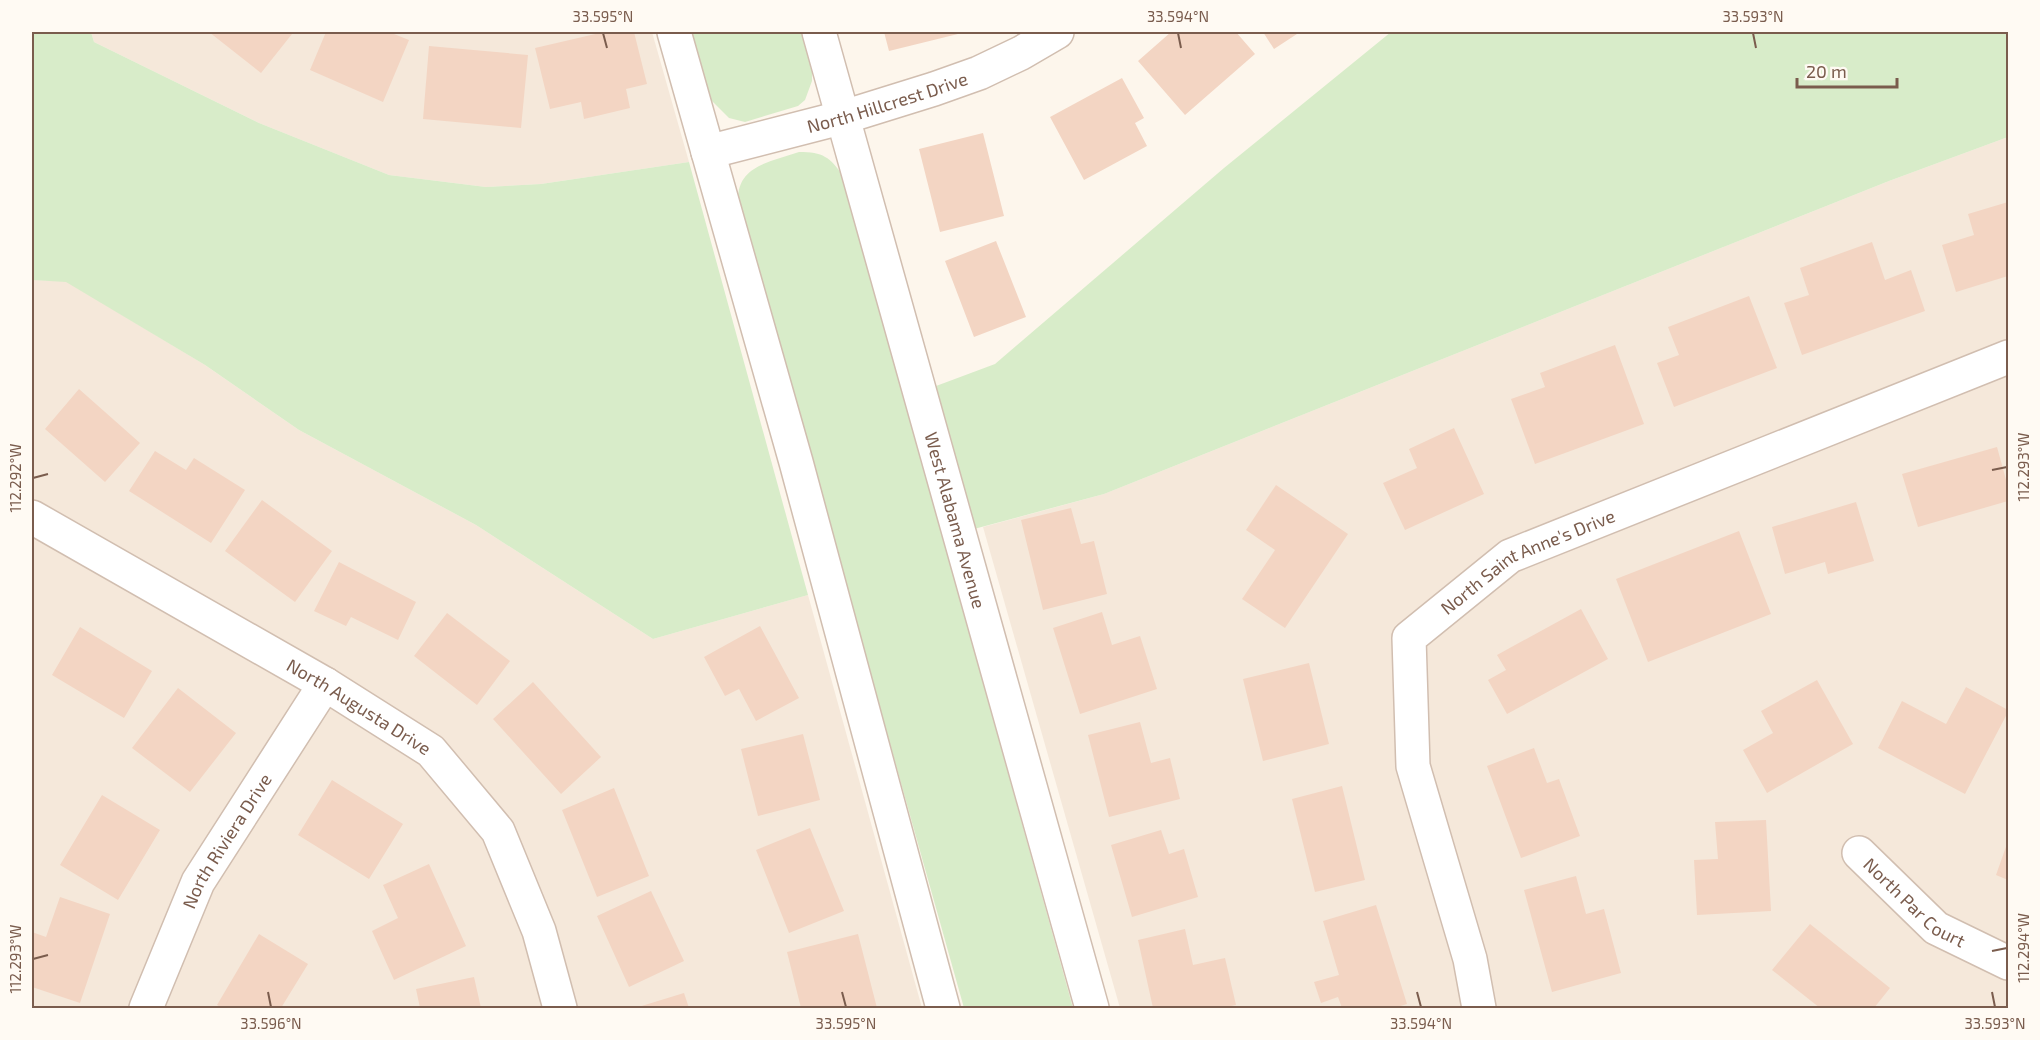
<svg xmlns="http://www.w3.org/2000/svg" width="2040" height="1040" viewBox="0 0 2040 1040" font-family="'Exo 2',sans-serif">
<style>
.residential{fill:#f5e8da}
.green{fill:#d8ecc9}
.building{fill:#f3d5c3}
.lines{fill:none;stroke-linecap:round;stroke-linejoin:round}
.minor-casing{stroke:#d1beb0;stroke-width:36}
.tertiary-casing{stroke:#d1beb0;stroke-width:36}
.minor{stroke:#fff;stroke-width:33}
.tertiary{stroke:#fff;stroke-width:33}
.ticks{fill:none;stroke:#7a5c4d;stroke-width:2}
.labels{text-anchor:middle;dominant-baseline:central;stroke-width:4.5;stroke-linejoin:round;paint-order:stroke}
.street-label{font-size:18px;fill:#7a5c4d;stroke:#fffaf3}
.neatline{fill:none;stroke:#7a5c4d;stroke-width:2}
.ticks-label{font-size:15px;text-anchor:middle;fill:#7a5c4d}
</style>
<rect width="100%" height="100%" fill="#fdf6ec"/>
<path class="residential" d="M91,32H652L689,162L541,184L486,187L389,175L259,123L94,42Z
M2008,137V1008H1120L983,527L1104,494L1889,181Z
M32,280L66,281L205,365L299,430L476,525L653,639L808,595L922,1008H32Z"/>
<path class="green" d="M32,32H91L94,42L259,123L389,175L486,187L541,184L689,162L808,595L653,639L476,525L299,430L205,365L66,282L32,280Z
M692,32H801L812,72V81L805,100L798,106L745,122L729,118L710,99Z
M1391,32H2008V137L1889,181L1104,494L959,533L920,392L995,364L1224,168Z
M799,152C823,152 830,157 843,176L1073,1008H964L738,201C737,165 771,162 799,152Z"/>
<path class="building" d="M209,32H289L292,34L261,73Z
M326,32H389L409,40L383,102L310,70Z
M604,32H634L647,84L626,89L630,108L584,119L581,102L550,109L535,48Z
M884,32H957L958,34L889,51Z
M1171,32H1236L1255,54L1185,115L1138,61Z
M1263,32H1300L1274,49Z
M429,46L528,55L521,128L423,119Z
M1122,78L1144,118L1135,123L1147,146L1084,180L1050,117Z
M983,133L1004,216L940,232L919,149Z
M2008,202V276L1956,292L1942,245L1974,235L1968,214Z
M996,241L1026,317L974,337L945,261Z
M1872,242L1885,280L1911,270L1925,311L1802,355L1784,303L1809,295L1800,268Z
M1749,296L1777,368L1674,407L1657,363L1679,355L1668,327Z
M1615,345L1644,424L1535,464L1511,399L1545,387L1540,373Z
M79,389L140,443L105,482L45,429Z
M1454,428L1484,494L1405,530L1383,483L1417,468L1409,449Z
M1997,447L2008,487V501L1918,527L1902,474Z
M155,451L186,470L194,458L245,490L211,543L129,491Z
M1276,485L1348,534L1285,628L1242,599L1275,550L1246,530Z
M262,500L332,551L295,602L225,551Z
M1856,502L1874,561L1828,574L1825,562L1785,574L1772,527Z
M1071,508L1081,544L1094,541L1107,594L1043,610L1021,520Z
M1739,531L1771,614L1648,662L1616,579Z
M339,562L416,602L398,640L351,617L346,626L314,611Z
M1581,609L1608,659L1507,714L1488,680L1506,670L1497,655Z
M1102,612L1112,645L1140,636L1157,689L1080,714L1053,628Z
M447,613L510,661L477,705L414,656Z
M760,626L799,698L756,721L739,689L725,696L704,657Z
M80,627L152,671L124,718L52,675Z
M1309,663L1329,744L1263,761L1243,679Z
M1817,680L1853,744L1767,793L1743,750L1773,733L1761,711Z
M533,682L601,757L561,794L493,719Z
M1966,687L2008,710V712L1965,794L1878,748L1902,701L1946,724Z
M178,688L236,733L190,792L132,748Z
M1140,722L1151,763L1170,758L1180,799L1109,817L1088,735Z
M803,734L820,800L758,816L741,749Z
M1534,748L1547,783L1559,779L1580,836L1521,858L1487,766Z
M332,780L403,824L369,879L298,835Z
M1342,786L1365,880L1315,892L1292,799Z
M614,788L649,876L597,897L562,810Z
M102,795L160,830L118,900L60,865Z
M1766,820L1771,911L1697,915L1694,860L1718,859L1715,822Z
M810,828L844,911L789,933L756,850Z
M1161,830L1169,854L1184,849L1198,897L1132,917L1111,845Z
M2008,841V880L1996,875Z
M429,864L466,946L394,980L372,931L398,918L383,885Z
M1576,876L1586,914L1604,909L1621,973L1552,992L1524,890Z
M651,891L684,961L629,987L597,916Z
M60,897L110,914L80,1003L32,987V932L46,937Z
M1376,905L1407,1004L1394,1008H1342L1338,997L1321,1003L1314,982L1339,975L1323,921Z
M1810,924L1890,988L1874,1008H1820L1772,970Z
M1185,929L1193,965L1225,958L1236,1005L1221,1008H1153L1138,940Z
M259,934L308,964L281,1008H222L217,1005Z
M858,934L877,1008H801L787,952Z
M474,977L481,1008H420L416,989Z
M684,993L689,1008H635Z"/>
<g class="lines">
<defs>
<g id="minor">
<path id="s1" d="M708,152L844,117L934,89L979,73L1021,53L1057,32"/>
<path id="s2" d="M32,517L325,684L431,751L498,831L539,931L560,1008"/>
<path id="s3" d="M1859,853L1936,928L2008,963"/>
<path id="s4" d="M146,1008L198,882L325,684"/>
<path id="s5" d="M1479,1008L1470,959L1413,766L1409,638L1510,556L2008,357"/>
</g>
<g id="tertiary">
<path d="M674,32L796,462L943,1008"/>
<path id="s6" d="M819,32L1092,1008"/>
</g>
</defs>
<use href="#minor" class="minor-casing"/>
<use href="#tertiary" class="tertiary-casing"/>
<use href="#minor" class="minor"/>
<use href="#tertiary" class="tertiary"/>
</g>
<path class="ticks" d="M603,33L607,48M1178,33L1181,48M1753,33L1756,48M1992,470L2007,467M33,478L48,474M1992,951L2007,948M33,959L48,955M268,992L271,1007M842,992L846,1007M1417,992L1421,1007M1992,992L1995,1007"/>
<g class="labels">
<g class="street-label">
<text stroke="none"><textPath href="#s1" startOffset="186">North Hillcrest Drive</textPath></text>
<text stroke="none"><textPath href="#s6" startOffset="507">West Alabama Avenue</textPath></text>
<text stroke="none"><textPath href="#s5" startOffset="522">North Saint Anne's Drive</textPath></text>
<text stroke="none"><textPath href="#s2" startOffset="378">North Augusta Drive</textPath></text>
<text stroke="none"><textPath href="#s4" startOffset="186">North Riviera Drive</textPath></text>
<text stroke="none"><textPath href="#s3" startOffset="75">North Par Court</textPath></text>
</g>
</g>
<rect width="2040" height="1040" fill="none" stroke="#fffaf3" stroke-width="66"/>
<path d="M1797 78v9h100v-9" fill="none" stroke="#7a5c4d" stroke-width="3"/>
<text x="1806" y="78" font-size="18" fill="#7a5c4d" stroke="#fffaf3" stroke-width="4.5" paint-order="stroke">20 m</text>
<rect x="33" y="33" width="1974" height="974" class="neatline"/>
<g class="ticks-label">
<text x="603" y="22">33.595°N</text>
<text x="1178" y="22">33.594°N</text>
<text x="1753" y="22">33.593°N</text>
<text transform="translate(2024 467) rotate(-90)" y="5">112.293°W</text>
<text transform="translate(16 478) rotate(-90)" y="5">112.292°W</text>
<text transform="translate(2024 948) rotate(-90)" y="5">112.294°W</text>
<text transform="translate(16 959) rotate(-90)" y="5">112.293°W</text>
<text x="271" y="1029">33.596°N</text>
<text x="846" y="1029">33.595°N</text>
<text x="1421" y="1029">33.594°N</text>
<text x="1995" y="1029">33.593°N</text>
</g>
</svg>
